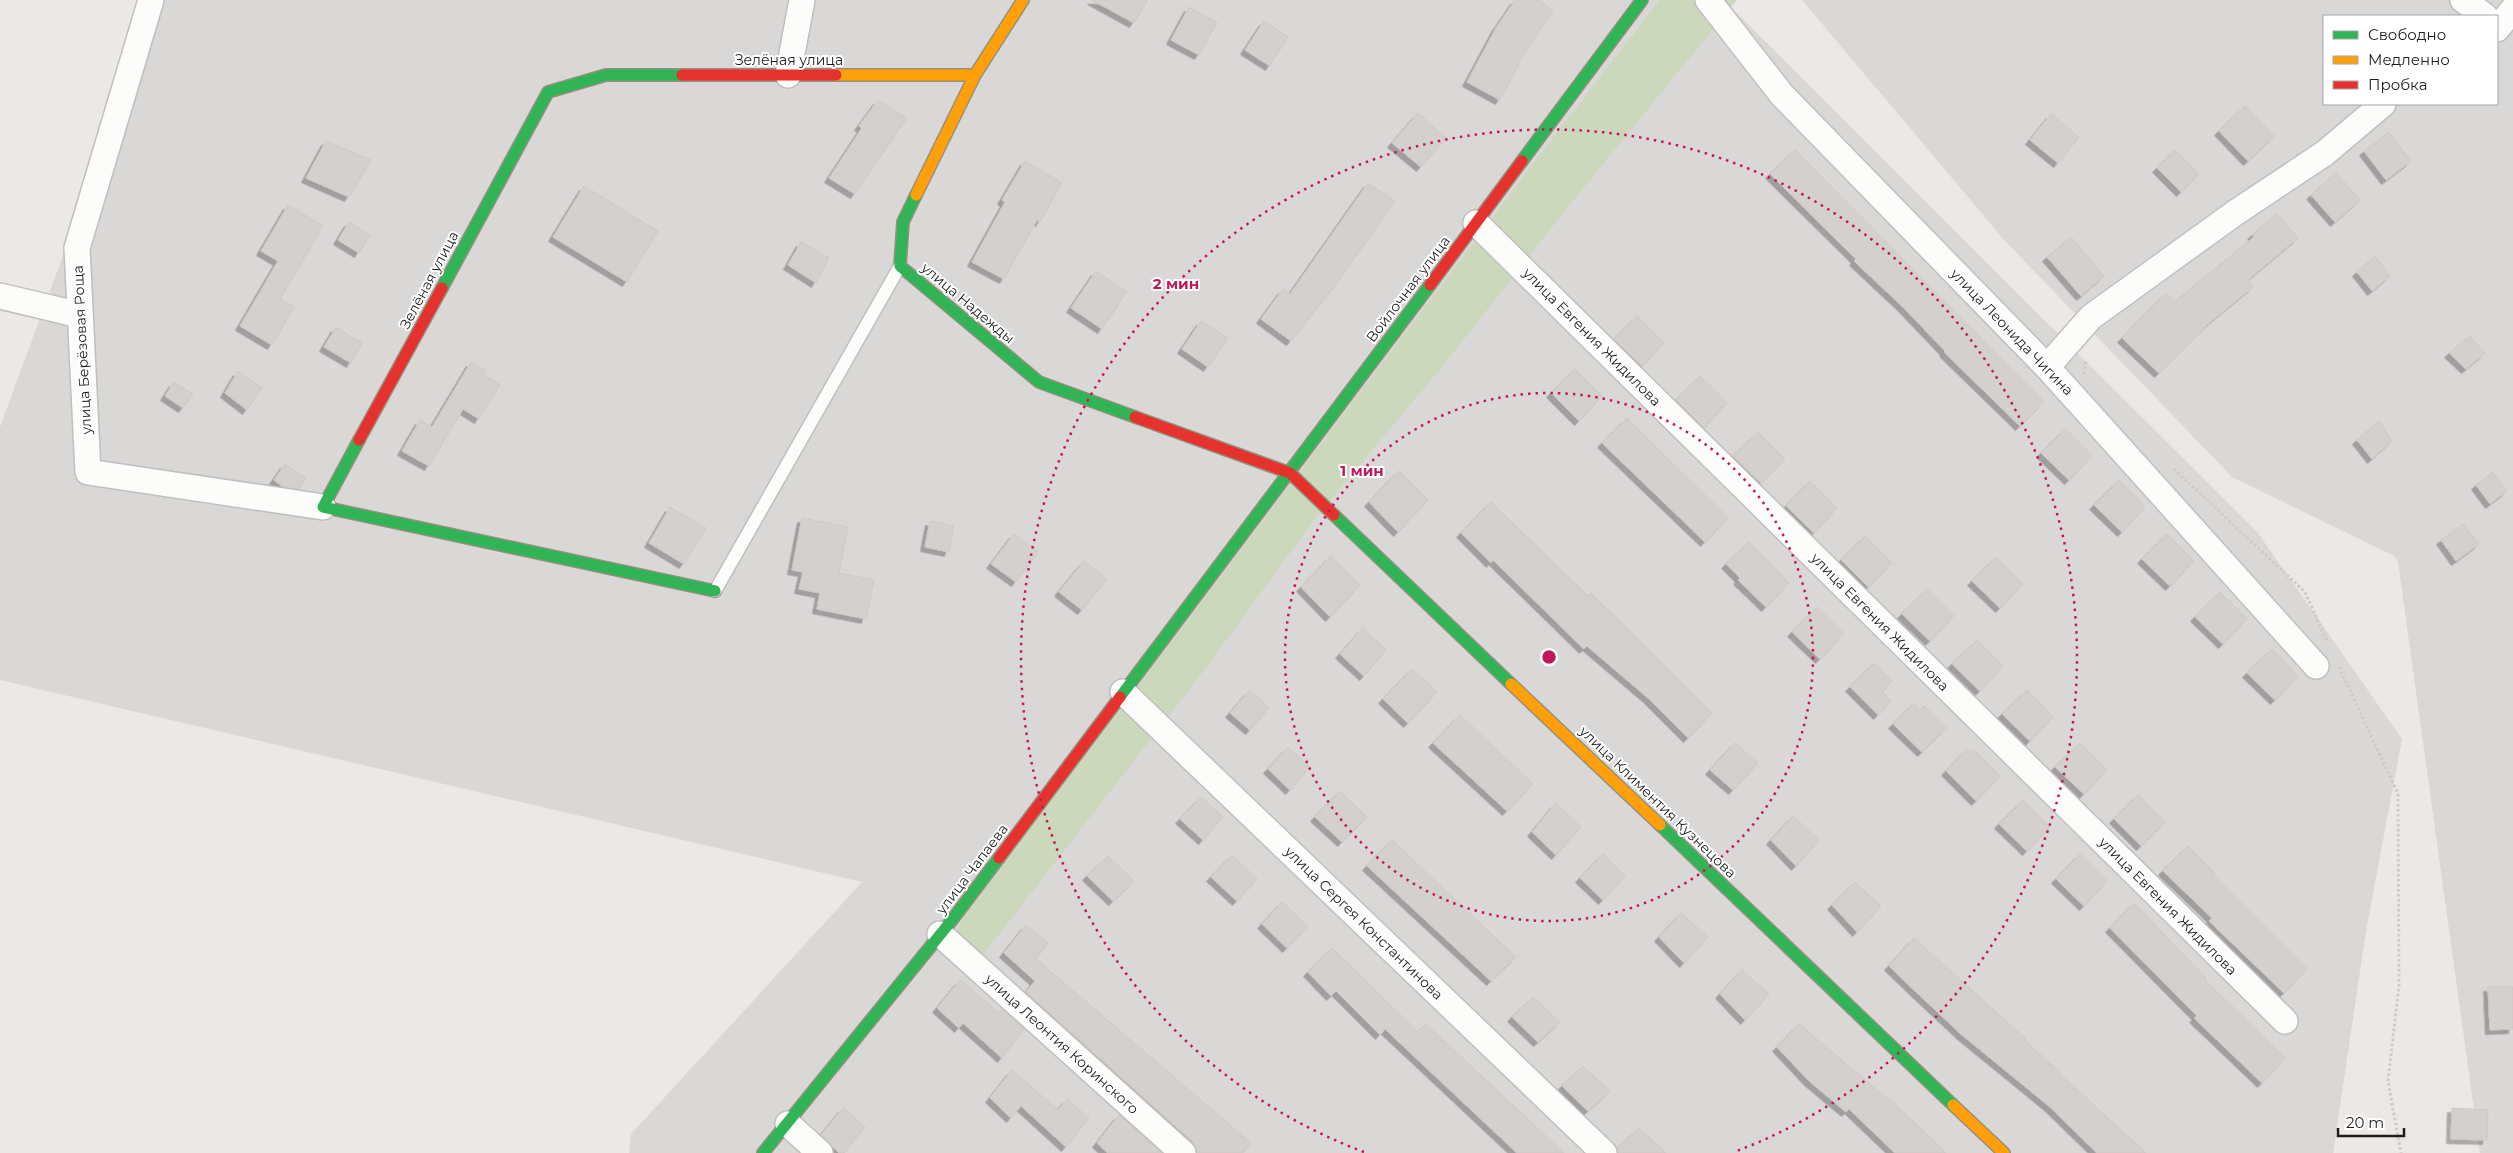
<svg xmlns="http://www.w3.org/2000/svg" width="2513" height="1153" viewBox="0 0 2513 1153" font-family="Montserrat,sans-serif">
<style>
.residential{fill:#dad8d7;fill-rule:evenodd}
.forest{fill:#ccd8bc}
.building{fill:#d3d0ce;stroke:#cec9c7;filter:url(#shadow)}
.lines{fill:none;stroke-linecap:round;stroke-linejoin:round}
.lane-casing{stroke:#c1bfbe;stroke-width:15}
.street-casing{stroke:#c1bfbe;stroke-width:28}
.fast-casing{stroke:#94917f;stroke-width:14}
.slow-casing{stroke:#94917f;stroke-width:14}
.jam-casing{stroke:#94917f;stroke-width:14}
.path{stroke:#d5c7c8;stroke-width:3;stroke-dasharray:2.5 2.5;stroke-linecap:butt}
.lane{stroke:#fcfcfb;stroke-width:12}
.street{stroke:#fcfcfb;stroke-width:25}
.fast{stroke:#30b455;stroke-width:11}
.slow{stroke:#ff9f0a;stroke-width:11}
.jam{stroke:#e5322d;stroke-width:11}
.ring{fill:none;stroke:#c2185b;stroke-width:2.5;stroke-dasharray:2.5 5}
.labels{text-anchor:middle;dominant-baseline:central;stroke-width:4;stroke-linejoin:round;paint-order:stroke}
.street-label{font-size:14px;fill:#1d1d1d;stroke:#fff}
.centre{fill:#c2185b;stroke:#fff;stroke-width:2.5}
.ring-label{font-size:15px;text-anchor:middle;font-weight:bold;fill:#c2185b;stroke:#fff;stroke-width:4;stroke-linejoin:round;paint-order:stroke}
</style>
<defs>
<filter id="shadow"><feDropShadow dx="-4.5" dy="4.5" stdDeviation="0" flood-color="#0004"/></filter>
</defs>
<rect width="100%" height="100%" fill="#ebe8e6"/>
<path class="residential" d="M157,0H1724L2258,533L2402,739L2366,931L2333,1153H629L631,1134L862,882L0,680V427Z
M1802,0H2513V1153H2480L2398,562L2394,556L2232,477L2005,241ZM2324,16H2497V104H2324Z"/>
<path class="forest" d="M1660,0H1737L1568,207L1443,366L1317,516L1206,668L984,954L955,940L962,918L1542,152Z"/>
<path class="building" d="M1092,0H1148L1134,23Z
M1515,0H1539L1553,10L1517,65H1519L1500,100L1467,82L1496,28Z
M1189,7L1217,23L1199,55L1171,40Z
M1264,21L1288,37L1270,66L1245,50Z
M878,100L907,118L855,194L829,178L862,128L859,126Z
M2245,106L2274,136L2248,161L2219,131Z
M1418,113L1446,138L1421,167L1392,143Z
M2051,114L2079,137L2058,163L2030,140Z
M2389,132L2411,161L2386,180L2364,151Z
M326,141L371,160L349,197L306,178Z
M1795,150L2044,402L2020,426L1944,352L1945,351L1903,307L1854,261L1856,259L1770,174Z
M2175,150L2199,174L2181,192L2157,168Z
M1025,161L1062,183L1040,222L1037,220L1004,279L972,262L1005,202L1002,200Z
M2336,173L2360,200L2335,222L2311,195Z
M1368,183L1395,201L1334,287L1291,341L1261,319L1283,289L1290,294Z
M584,186L658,231L627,282L553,237Z
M288,205L323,226L280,299L294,307L272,345L240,326L278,261L261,251Z
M2277,214L2298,238L2248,280L2253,287L2208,324L2159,373L2122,338L2166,293L2174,302L2254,237L2252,235Z
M349,222L370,235L359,253L338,240Z
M2071,237L2104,276L2081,296L2047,257Z
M801,242L829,258L816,283L788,265Z
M2375,256L2390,276L2372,291L2357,272Z
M1096,271L1127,292L1102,329L1071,308Z
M1637,316L1664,343L1642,366L1614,339Z
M1201,321L1228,338L1208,367L1182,349Z
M336,327L362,343L351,363L324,347Z
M2470,336L2485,353L2466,369L2449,353Z
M471,362L485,370L483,374L500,385L479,419L463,409L429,466L402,451L420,420L432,427Z
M1575,369L1602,396L1579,421L1551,393Z
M238,371L262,388L247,410L225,393Z
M1700,376L1727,403L1704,428L1676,400Z
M174,382L193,394L183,408L165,396Z
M1627,418L1728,518L1705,542L1602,443Z
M2379,421L2392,441L2372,459L2357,440Z
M2065,429L2092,456L2069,480L2041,453Z
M1758,432L1785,459L1761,483L1733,456Z
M285,464L306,478L299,489L283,487L274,480Z
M1399,471L1428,500L1398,532L1369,502Z
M2493,472L2507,491L2490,504L2476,485Z
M2119,480L2145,507L2122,532L2094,505Z
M1810,481L1837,508L1814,533L1786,506Z
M1491,502L1588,596L1591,593L1712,713L1688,738L1648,698L1587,646L1584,649L1493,560L1491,563L1461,533Z
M670,507L706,528L684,564L649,543Z
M802,518L848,527L839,573L874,580L866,619L817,609L820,593L799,589L803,572L792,570Z
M930,521L954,526L949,552L925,547Z
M2463,524L2479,544L2456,561L2441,540Z
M1014,534L1038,552L1016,582L991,564Z
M2167,534L2194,561L2170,586L2142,559Z
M1865,536L1892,563L1868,587L1841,560Z
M1749,542L1789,583L1766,607L1738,580L1740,578L1726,564Z
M1331,556L1360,585L1330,617L1301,587Z
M1996,557L2023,584L2000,608L1972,581Z
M1084,561L1107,579L1082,610L1059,592Z
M1927,589L1954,616L1930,641L1902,614Z
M2220,592L2247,619L2223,644L2195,617Z
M1817,607L1844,634L1820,659L1792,632Z
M1363,628L1386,650L1364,676L1340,654Z
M1977,640L2003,666L1980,691L1952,664Z
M2272,649L2298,676L2275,700L2247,673Z
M1874,663L1892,681L1882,692L1891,701L1878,715L1850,687Z
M1412,669L1437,692L1408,723L1383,699Z
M1250,690L1269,708L1250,730L1230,713Z
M2027,690L2053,717L2030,741L2002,714Z
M1914,703L1920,710L1924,706L1946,728L1922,752L1893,724Z
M1460,715L1533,784L1507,811L1433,743Z
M1735,743L1758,763L1733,790L1710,770Z
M2080,743L2107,770L2084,794L2055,767Z
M1288,747L1310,767L1290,790L1268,769Z
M1967,749L1970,752L1973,749L2000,776L1976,801L1946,771Z
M1340,791L1367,817L1342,842L1315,817Z
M2138,795L2165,822L2141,846L2114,819Z
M1201,797L1223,817L1203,840L1180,819Z
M2023,800L2050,827L2027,851L1999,824Z
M1556,803L1581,827L1556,855L1532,832Z
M1793,816L1819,840L1796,866L1771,840Z
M1392,840L1516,957L1491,981L1367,866Z
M2188,846L2215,873L2213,875L2307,969L2284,993L2209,921L2212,918L2163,871Z
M1603,854L1625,876L1603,900L1580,878Z
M2080,854L2107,881L2084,906L2056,879Z
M1232,855L1257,879L1237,901L1211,877Z
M1108,856L1134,881L1113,901L1087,876Z
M1855,882L1881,906L1857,932L1832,905Z
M1282,902L1308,926L1287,948L1262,924Z
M2134,903L2206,978L2205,980L2285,1058L2262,1083L2194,1018L2197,1016L2110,928Z
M1681,913L1708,937L1684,963L1659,937Z
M1026,925L1048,943L1036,959L1251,1143L1243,1153H1197L1193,1142L1026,992L1035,981L1004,953Z
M1914,938L2026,1039L2025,1041L2060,1072L2059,1073L2146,1153H2097L2050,1107L1962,1035L1915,991L1889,966Z
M1332,948L1418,1032L1426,1024L1564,1153H1517L1385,1029L1380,1035L1336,991L1331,996L1308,972Z
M1742,970L1769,994L1745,1020L1720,994Z
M960,980L999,1013L1002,1010L1024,1029L1002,1058L963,1023L959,1028L937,1008Z
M2488,987H2513V1029L2490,1030Z
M1533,997L1560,1022L1538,1042L1512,1017Z
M1799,1024L1889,1100L1890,1099L1946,1153H1895L1849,1109L1846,1112L1809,1081L1777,1047Z
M1583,1066L1610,1091L1588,1111L1562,1086Z
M1012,1070L1058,1110L1067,1099L1089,1118L1066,1147L1021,1106L1011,1118L990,1098Z
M843,1108L865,1127L844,1153H839L821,1135Z
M2452,1108L2488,1110L2487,1140L2451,1139Z
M1119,1115L1162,1153H1108L1097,1143Z
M1639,1128L1666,1153H1618L1617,1148Z"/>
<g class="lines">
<defs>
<path id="lane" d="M715,591L900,266"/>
<path id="street" d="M151,0L77,248L88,472L323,507
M1708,0L1782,95L2047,367L2316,666
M2463,0L2485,16
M2497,29L2513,9
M788,75L802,0
M1476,223L2285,1021
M0,296L80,315
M2047,367L2091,317L2235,213L2325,153L2383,104
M1123,692L1604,1153
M940,934L1183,1153
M788,1124L820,1153"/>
<path id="fast" d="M1522,161L1642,0
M916,195L903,222L900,266L1039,382L1135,417
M442,288L548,92L606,75H682
M359,440L323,507L715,591
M1334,515L1511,684
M1120,697L1430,285
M1660,825L1953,1105
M763,1153L952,920L999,858"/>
<path id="slow" d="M836,75H975
M916,195L975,75L1023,0
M1511,684L1660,825
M1953,1105L2004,1153"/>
<path id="jam" d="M682,75H836
M1430,285L1522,161
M1135,417L1290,473L1334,515
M359,440L442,288
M999,858L1120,697"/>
</defs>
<use href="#lane" class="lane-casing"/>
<use href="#street" class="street-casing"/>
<use href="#fast" class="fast-casing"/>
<use href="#slow" class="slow-casing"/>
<use href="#jam" class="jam-casing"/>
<path class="path" d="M2084,374L2086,360
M2174,469L2305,592L2327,641
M2339,667L2398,794L2399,985L2388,1081L2401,1153"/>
<use href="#lane" class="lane"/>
<use href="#street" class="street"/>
<use href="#fast" class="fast"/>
<use href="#slow" class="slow"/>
<use href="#jam" class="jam"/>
</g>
<g class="ring">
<circle cx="1549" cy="657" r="264"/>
<path d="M1364 1152A528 528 0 1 1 1734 1152"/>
</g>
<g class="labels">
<g class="street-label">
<text x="789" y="60">Зелёная улица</text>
<text transform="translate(429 280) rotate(-62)">Зелёная улица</text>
<text transform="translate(1408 289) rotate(-53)">Войлочная улица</text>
<text transform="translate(968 303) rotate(40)">улица Надежды</text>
<text transform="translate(2012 332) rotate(46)">улица Леонида Чигина</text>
<text transform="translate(1592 337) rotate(45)">улица Евгения Жидилова</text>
<text transform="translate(82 350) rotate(-93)">улица Берёзовая Роща</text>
<text transform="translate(1880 622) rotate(45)">улица Евгения Жидилова</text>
<text transform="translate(1658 802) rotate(44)">улица Климентия Кузнецова</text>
<text transform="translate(972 869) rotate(-53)">улица Чапаева</text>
<text transform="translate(2168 906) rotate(45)">улица Евгения Жидилова</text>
<text transform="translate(1364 923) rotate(44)">улица Сергея Константинова</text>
<text transform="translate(1062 1044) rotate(42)">улица Леонтия Коринского</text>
</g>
</g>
<circle cx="1549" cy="657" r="8" class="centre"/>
<g class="ring-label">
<text x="1176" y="289">2 мин</text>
<text x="1362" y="476">1 мин</text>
</g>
<rect x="2323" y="15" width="175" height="90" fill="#ffffff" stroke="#a5a5a5"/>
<rect x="2333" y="31" width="25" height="8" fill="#30b455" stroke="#a5a5a5"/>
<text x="2368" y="40" font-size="15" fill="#1d1d1d">Свободно</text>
<rect x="2333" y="56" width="25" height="8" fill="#ff9f0a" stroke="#a5a5a5"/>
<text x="2368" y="65" font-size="15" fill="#1d1d1d">Медленно</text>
<rect x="2333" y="81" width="25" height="8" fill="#e5322d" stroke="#a5a5a5"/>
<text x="2368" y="90" font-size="15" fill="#1d1d1d">Пробка</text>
<path d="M2338 1128v8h66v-8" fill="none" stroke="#1d1d1d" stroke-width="2.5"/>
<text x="2346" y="1128" font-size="15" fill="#1d1d1d" stroke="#ffffff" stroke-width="4" paint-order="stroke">20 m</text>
</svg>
